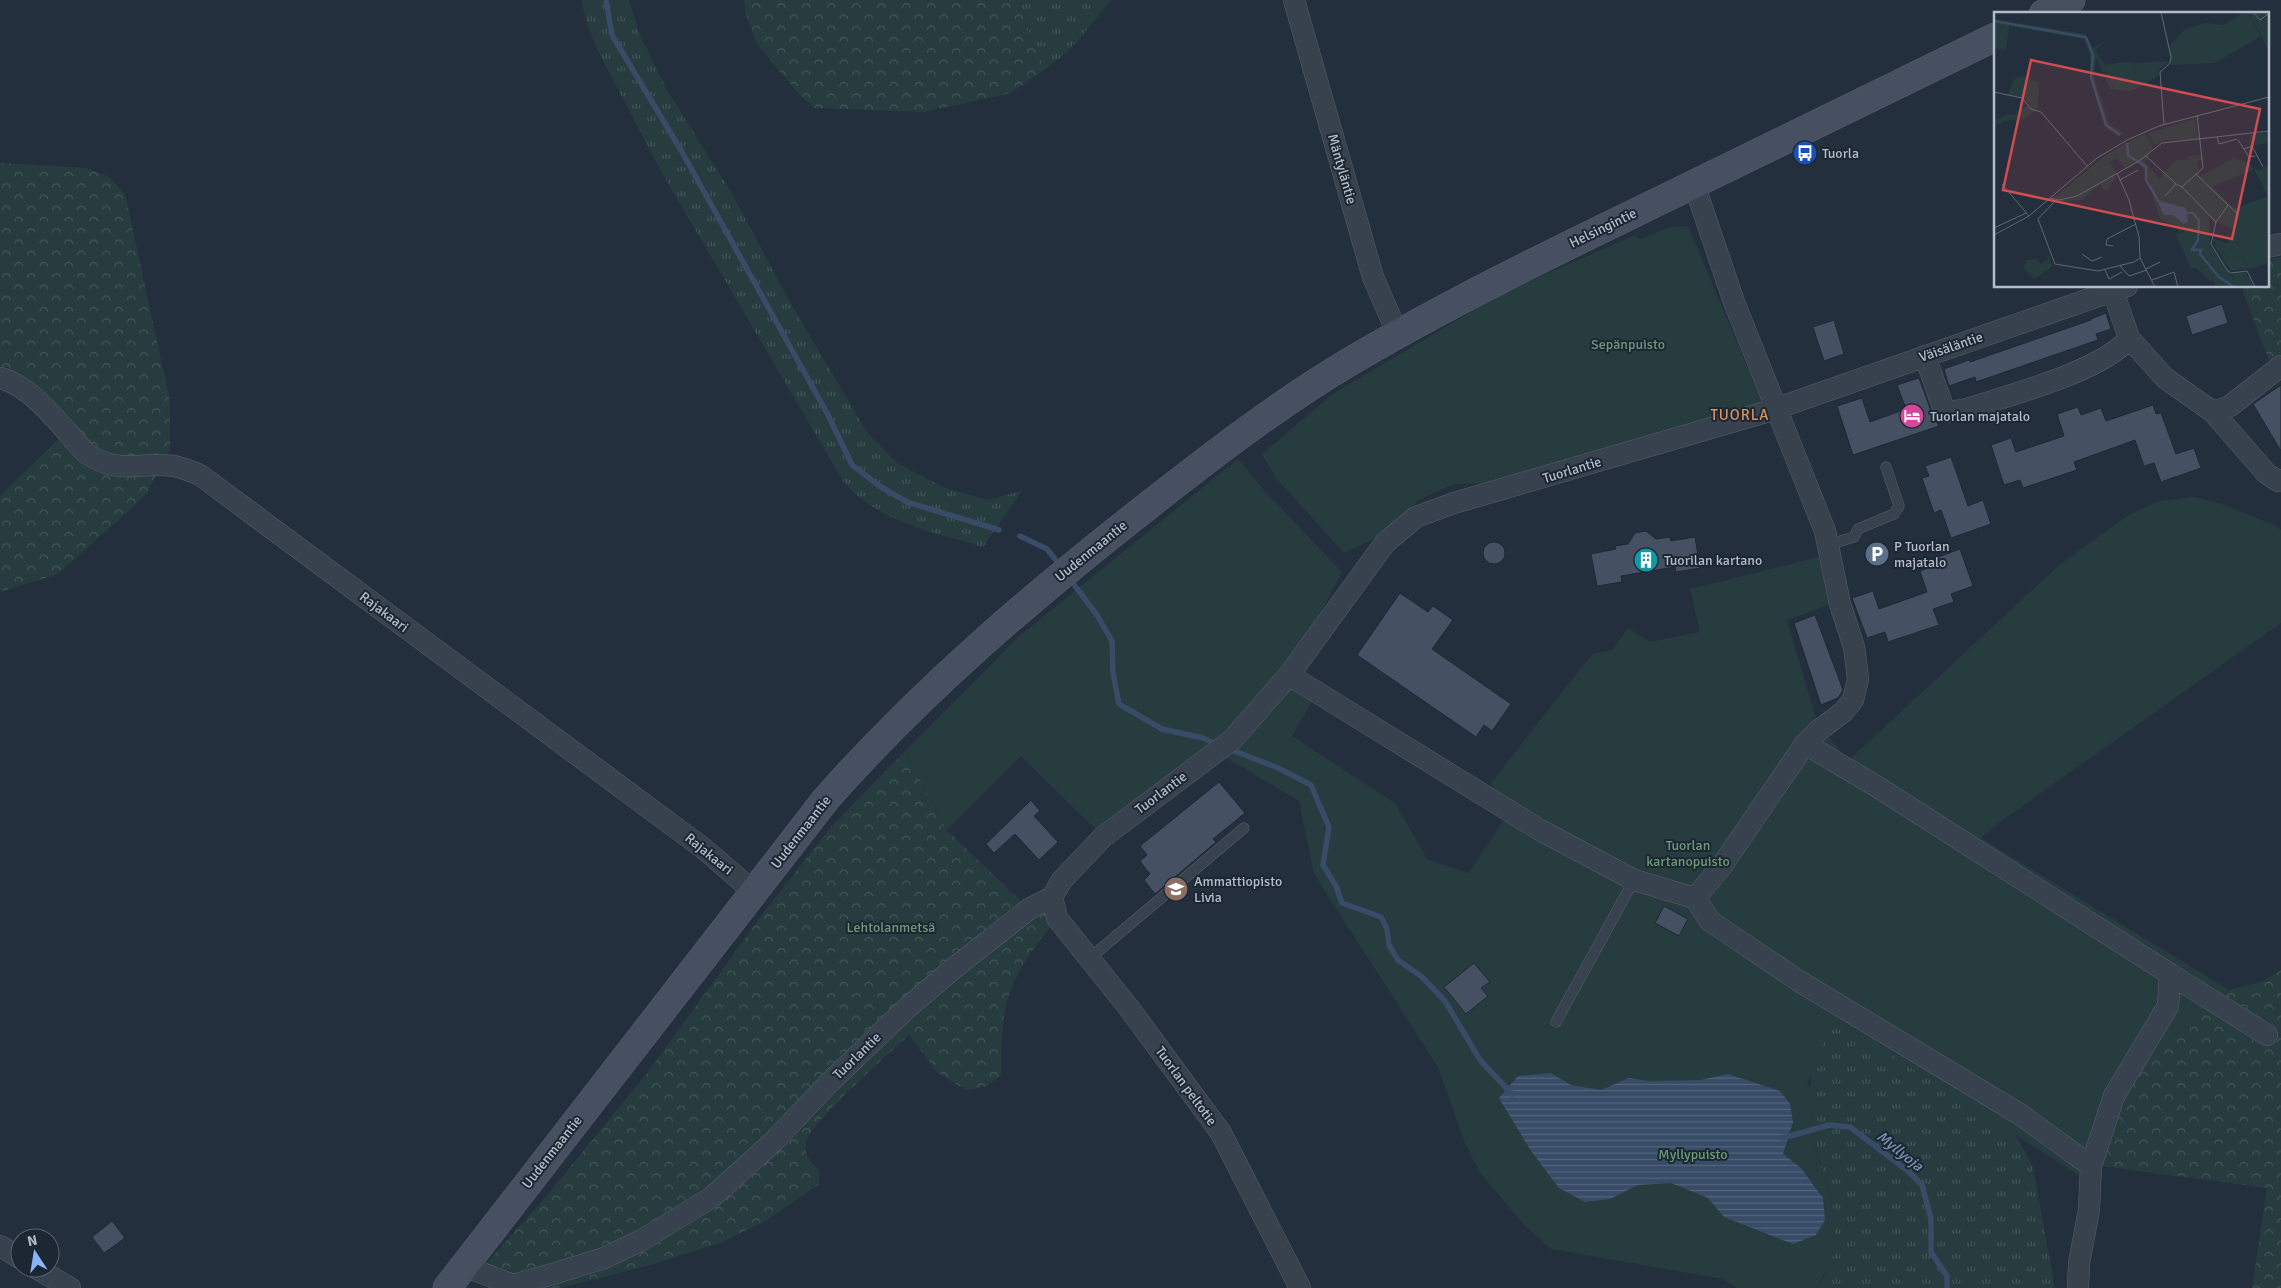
<svg xmlns="http://www.w3.org/2000/svg" width="2281" height="1288" viewBox="0 0 2281 1288" font-family="Signika,sans-serif">
<style>
.grass{fill:url(#grass-tufts)}
.forest{fill:url(#forest-crowns)}
.park{fill:#263c3f}
.water{fill:url(#water-rules)}
.lines{fill:none;stroke-linecap:round;stroke-linejoin:round}
.stream{stroke:#394c67;stroke-width:5.5}
.building{fill:#455162;stroke:#1f2835}
.lane-casing{stroke:#565f6c;stroke-width:11}
.street-casing{stroke:#565f6c;stroke-width:22}
.secondary-casing{stroke:#565f6c;stroke-width:29}
.lane{stroke:#38414e;stroke-width:10}
.street{stroke:#38414e;stroke-width:21}
.secondary{stroke:#465061;stroke-width:28}
.labels{text-anchor:middle;dominant-baseline:central;stroke-width:4;stroke-linejoin:round;paint-order:stroke}
.poi-label{font-size:14px;fill:#b4bcc9;stroke:#1d2633;text-anchor:start}
.street-label{font-size:14px;fill:#b4bcc9;stroke:#1d2633}
.park-label{font-size:14px;fill:#6b9a76;stroke:#1d2633}
.neighbourhood-label{font-size:15px;letter-spacing:1px;fill:#d59563;stroke:#1d2633}
.water-label{font-size:15px;font-style:italic;fill:#7c92b1;stroke:#1d2633}
.inset-river{fill:none;stroke:#394c67;stroke-width:2.5}
.inset-road{fill:none;stroke:#5e6776;stroke-width:1}
.view{fill:#ce4d50;fill-opacity:0.15;stroke:#ce4d50;stroke-width:2.5}
.inset-edge{fill:none;stroke:#b4bcc9;stroke-width:2.5}
</style>
<defs>
<pattern id="grass-tufts" width="24" height="20" patternUnits="userSpaceOnUse" patternTransform="scale(1.25)"><rect width="24" height="20" fill="#263c3f"/><path d="M3 7l-1-3M5 7V3M7 7l1-3M15 17l-1-3M17 17v-4M19 17l1-3" fill="none" stroke="#435659"/></pattern>
<pattern id="forest-crowns" width="20" height="18" patternUnits="userSpaceOnUse" patternTransform="scale(1.25)"><rect width="20" height="18" fill="#263c3f"/><path d="M2 6a3 3 0 1 1 6 0M12 15a3 3 0 1 1 6 0" fill="none" stroke="#435659"/></pattern>
<pattern id="water-rules" width="6" height="5" patternUnits="userSpaceOnUse" patternTransform="scale(1.25)"><rect width="6" height="5" fill="#394c67"/><path d="M0 2.5h6" fill="none" stroke="#53647b"/></pattern>
</defs>
<rect width="100%" height="100%" fill="#242f3e"/>
<path class="grass" d="M581,0H629L639,33L667,90L731,192L790,302L866,431L897,463L943,487L987,500L1022,491L983,547C934,532 877,522 843,481L662,173L599,53L588,27Z
M1020,0H1111L1080,38L1065,54L1045,69L1031,39Z
M1828,999L2015,1134L2033,1167L2055,1288H1817L1824,1277L1834,1211L1813,1139L1810,1046Z"/>
<path class="forest" d="M744,0H1020L1031,39L1045,69L1011,93L924,112L815,108L799,94L757,44L746,15Z
M0,163L87,168L109,177L125,194L170,401V449L145,496L58,574L0,592V496L72,426C53,407 28,371 0,368Z
M2281,257V370L2274,374L2241,286H2267V261Z
M905,751L947,830L1029,909L1052,897L1057,918C1036,945 1012,974 1005,1010C1001,1031 1001,1054 1001,1075L987,1086L966,1090L938,1073L909,1035C891,1052 809,1124 806,1142C803,1155 812,1163 820,1172L819,1184L767,1220L720,1243L650,1265L588,1281L558,1288H510L479,1271L544,1199L648,1072L764,912L831,827Z
M2281,970V1288H2252L2267,1188L2101,1166L2109,1135L2137,1066L2229,990L2262,982Z"/>
<path class="park" d="M1688,226L1764,407L1500,483L1453,484L1419,500L1380,536L1344,553L1276,478L1262,454L1334,393L1503,293L1635,235L1641,239L1670,227Z
M1238,459L1263,489L1342,572L1289,675L1317,692L1292,736L1395,803L1428,860L1469,873L1510,810L1496,801L1491,783L1592,654L1612,650L1628,628L1650,642L1700,632L1690,589L1819,557L1829,605L1787,620L1817,722L1848,761L2058,566L2127,516L2158,501L2195,497L2225,505L2276,526L2281,530V623L2000,822L1981,838L2229,990L2137,1066L2122,1096L2101,1166L2078,1175L1832,1017L1807,1085L1812,1087L1813,1139L1834,1211L1836,1250L1817,1288H1737L1723,1279L1551,1249L1525,1226L1480,1173L1465,1143L1438,1067L1314,874L1299,801L1216,752L1103,837L1021,756L947,830L905,751L1018,637Z"/>
<path class="water" d="M1551,1073L1571,1085L1601,1090L1629,1078L1648,1081L1700,1080L1728,1074L1780,1091L1790,1104L1793,1122L1783,1154L1801,1168L1823,1198L1825,1220L1816,1235L1793,1244L1724,1217L1708,1198L1671,1183L1638,1185L1610,1199L1585,1202L1559,1188L1531,1151L1499,1098L1518,1076Z"/>
<g class="lines">
<path class="stream" d="M606,0L612,35L682,152L828,415L852,465L881,487L907,502L999,530
M1020,536L1047,549L1055,559
M1075,586L1097,615L1112,641L1113,673L1119,704L1162,729L1203,738L1218,745
M1229,749L1276,767L1311,785L1329,827L1323,865L1336,886L1342,903L1381,917L1387,929L1389,945L1398,960L1422,977L1445,1001L1480,1060L1512,1094
M1783,1138L1829,1125L1850,1127L1908,1171L1922,1185L1931,1219V1252L1947,1276V1288"/>
</g>
<path class="building" d="M2222,304L2228,323L2192,335L2186,316Z
M2106,313L2111,329L2096,334L2098,340L1976,382L1975,377L1949,386L1944,369L1969,360L1970,362L2091,320V319Z
M1834,320L1844,354L1824,361L1813,327Z
M1919,378L1932,414L1939,426L1853,455L1837,406L1862,398L1870,422L1906,409L1897,385Z
M2281,385V451L2253,404Z
M2153,405L2156,414L2161,413L2176,454L2194,448L2201,468L2161,482L2154,463L2144,466L2135,440L2074,462L2077,470L2023,488L2020,480L2004,485L1991,445L2011,438L2016,452L2064,436L2057,414L2078,407L2081,415L2101,408L2106,421Z
M1951,457L1968,506L1983,500L1991,524L1951,538L1941,510L1934,513L1922,478L1929,476L1925,466Z
M1646,531L1656,539L1670,537L1671,541L1695,537L1700,568L1676,572L1675,567L1621,576L1622,582L1597,586L1591,554L1616,549L1615,546L1628,544L1635,533Z
M1483 553a11 11 0 1 1 22 0a11 11 0 1 1-22 0Z
M1960,549L1973,586L1951,594L1954,602L1933,609L1939,625L1888,642L1885,632L1867,638L1852,598L1873,591L1879,609L1927,592L1920,571L1940,564L1938,557Z
M1400,593L1428,612L1433,606L1453,620L1432,649L1511,704L1492,731L1484,725L1476,737L1357,655Z
M1815,615L1843,690L1838,698L1821,705L1794,623Z
M1219,782L1245,813L1213,839L1216,842L1155,894L1144,880L1150,874L1140,861L1147,855L1140,846Z
M1031,800L1040,811L1034,816L1058,842L1039,860L1015,834L994,853L986,844Z
M1664,906L1688,919L1679,936L1655,923Z
M1474,963L1490,982L1481,988L1488,996L1466,1014L1444,987Z
M112,1221L125,1238L104,1253L92,1237Z"/>
<g class="lines">
<defs>
<path id="lane" d="M1827,545L1854,537L1858,529L1894,514L1899,506L1886,467
M1090,958L1244,828
M1556,1022L1634,880"/>
<path id="street" d="M1294,0L1373,277L1398,335
M2267,247L2281,244
M2129,338L2165,378L2213,412L2230,406L2281,366
M1925,356L1944,410L1948,412L1964,410C2006,396 2104,371 2129,338L2113,291
M0,378C33,386 63,429 86,453C120,476 139,461 174,466C183,468 191,471 200,475L703,848L754,892
M2213,412L2267,474L2278,481L2281,480
M1289,675L1540,830L1634,880L1695,898L1721,867L1805,744L1818,731L1843,712L1853,700L1858,679L1854,647L1840,604L1825,531L1734,302L1694,184
M1805,744L1876,786L2170,974
M1052,897L1057,918L1129,1008L1221,1133L1300,1288
M1695,898L1710,921L1799,981L2021,1115L2091,1166L2089,1210L2079,1263L2078,1288
M2091,1166L2114,1096L2168,1006L2170,974L2267,1035
M0,1246L20,1258
M464,1266L513,1285L556,1273L604,1258L642,1240L712,1197L774,1141L828,1084L907,1008L954,968L1029,909L1052,897L1062,880L1103,837L1232,740L1289,675L1385,543L1416,517L1454,503L1766,412L2127,286
M36,1268L70,1288"/>
<path id="secondary" d="M2043,14L2071,0
M447,1288L826,799C923,689 1034,595 1149,505C1214,454 1280,403 1351,361C1446,305 1546,256 1645,208C1762,151 1878,94 1995,37"/>
</defs>
<use href="#lane" class="lane-casing"/>
<use href="#street" class="street-casing"/>
<use href="#secondary" class="secondary-casing"/>
<use href="#lane" class="lane"/>
<use href="#street" class="street"/>
<use href="#secondary" class="secondary"/>
</g>
<defs>
<symbol id="bus-disc" viewBox="-11 -11 22 22"><circle r="9.5" fill="#1a4fb4" stroke="#1d2633"/><path d="M-5-6H5V4H4V6H2V4H-2V6H-4V4H-5ZM-3.5-4V0h7V-4ZM-3.5 1.2v1.5H-2V1.2ZM2 1.2v1.5H3.5V1.2Z" fill="#fff"/></symbol>
<symbol id="hotel-disc" viewBox="-11 -11 22 22"><circle r="9.5" fill="#d1479c" stroke="#1d2633"/><path d="M-6-4.5h1.5V1H6V5H4.5V3h-9V5H-6ZM-4 0a1.8 1.8 0 1 1 3.6 0ZM.5 0V-2.5h3Q6-2.5 6 0Z" fill="#fff"/></symbol>
<symbol id="parking-disc" viewBox="-11 -11 22 22"><circle r="9.5" fill="#5c6f8a" stroke="#1d2633"/><path d="M-3.5-5.5H1a3.5 3.5 0 0 1 0 7H-1V5.5H-3.5ZM-1-3.4V-.6H.8a1.4 1.4 0 0 0 0-2.8Z" fill="#fff"/></symbol>
<symbol id="building-disc" viewBox="-11 -11 22 22"><circle r="9.5" fill="#0f9aa8" stroke="#1d2633"/><path d="M-4-6H4V6H1V3H-1V6H-4ZM-2.5-4.3h1.7v1.8h-1.7ZM.8-4.3h1.7v1.8H.8ZM-2.5-1h1.7V.8h-1.7ZM.8-1h1.7V.8H.8Z" fill="#fff"/></symbol>
<symbol id="school-disc" viewBox="-11 -11 22 22"><circle r="9.5" fill="#8d6e63" stroke="#1d2633"/><path d="M0-5L7-2L0 1L-7-2ZM-4 1L0 2.5L4 1V4Q0 6-4 4Z" fill="#fff"/></symbol>
</defs>
<g fill-rule="evenodd">
<use href="#bus-disc" x="1791" y="139" width="28" height="28"/>
<use href="#hotel-disc" x="1898" y="402" width="28" height="28"/>
<use href="#parking-disc" x="1863" y="540" width="28" height="28"/>
<use href="#building-disc" x="1632" y="546" width="28" height="28"/>
<use href="#school-disc" x="1162" y="875" width="28" height="28"/>
</g>
<g class="labels">
<g class="poi-label">
<text x="1822" y="153">Tuorla</text>
<text x="1930" y="416">Tuorlan majatalo</text>
<text x="1894" y="546">P Tuorlan<tspan x="1894" dy="16">majatalo</tspan></text>
<text x="1664" y="560">Tuorilan kartano</text>
<text x="1194" y="881">Ammattiopisto<tspan x="1194" dy="16">Livia</tspan></text>
</g>
<g class="street-label">
<text transform="translate(1342 169) rotate(74)">Mäntyläntie</text>
<text transform="translate(1603 228) rotate(-26)">Helsingintie</text>
<text transform="translate(1951 347) rotate(-19)">Väisäläntie</text>
<text transform="translate(1572 470) rotate(-17)">Tuorlantie</text>
<text transform="translate(1091 551) rotate(-39)">Uudenmaantie</text>
<text transform="translate(384 612) rotate(37)">Rajakaari</text>
<text transform="translate(1161 793) rotate(-37)">Tuorlantie</text>
<text transform="translate(801 832) rotate(-52)">Uudenmaantie</text>
<text transform="translate(709 854) rotate(39)">Rajakaari</text>
<text transform="translate(857 1056) rotate(-44)">Tuorlantie</text>
<text transform="translate(1186 1086) rotate(54)">Tuorlan peltotie</text>
<text transform="translate(552 1152) rotate(-52)">Uudenmaantie</text>
</g>
<g class="park-label">
<text x="1628" y="344">Sepänpuisto</text>
<text x="1688" y="845">Tuorlan<tspan x="1688" dy="16">kartanopuisto</tspan></text>
<text x="891" y="927">Lehtolanmetsä</text>
<text x="1693" y="1154">Myllypuisto</text>
</g>
<g class="neighbourhood-label">
<text x="1740" y="415">TUORLA</text>
</g>
<g class="water-label">
<text transform="translate(1900 1151) rotate(39)">Myllyoja</text>
</g>
</g>
<g transform="translate(1994 12)">
<rect width="275" height="275" fill="#242f3e"/>
<path d="M253,0H275V41L267,22ZM16,10L91,22L99,36L113,28L101,38L111,53V66L102,46L100,65L115,112L129,120L124,125L111,115L96,67V44L90,27L15,14ZM175,49L166,57L164,64L140,78L141,51ZM199,188L215,206L216,233L240,268L233,265L218,266V271L201,255L197,257L182,222L189,220L195,209L196,196L189,189ZM219,231L224,235L238,237L232,243L236,246L247,245L255,256L237,259Z" fill="#263c3f"/>
<path d="M249,0H253L267,24L221,51L177,53L175,34L190,18L211,11L230,13ZM130,50L141,51L140,78L136,79L116,77L112,68L111,53ZM28,64L45,71L44,97L30,107L11,109L0,115V109L13,102L19,103L35,93L32,88L14,83L19,68ZM275,120V130L257,135L256,123ZM112,143L123,163L114,178L111,179L106,172L88,188L59,190L58,187ZM269,155L275,156V251L256,257L247,245L236,246L232,242L238,237L224,235L218,226L233,232L239,217L223,211L229,201L274,184L260,157L268,158ZM55,244L58,255L41,267L30,257L32,248L43,247L46,252L53,248ZM222,259H229L240,268L238,262L251,259L260,275H222L218,266Z" fill="#263c3f"/>
<path d="M0,7L16,10L12,38L0,36ZM200,107L205,127L172,128L160,133L154,121ZM151,121L159,135L151,150L166,168L170,159L183,148H194V144L208,143V148L203,149L206,164L240,146L254,150L260,157L218,175L240,196L221,211L199,190L195,196V213L185,221L183,214L166,207L150,157L143,150L130,156L123,146L114,152L112,143Z" fill="#263c3f"/>
<path d="M166,189L192,196L194,210L190,212L179,203H170L164,191Z" fill="#394c67"/>
<path class="inset-river" d="M0,9L92,25L99,43L97,65L112,113L126,123M133,131L134,143L152,155V168L165,190M191,201H199L205,209L204,228L198,238H207L206,242L225,265L240,275"/>
<path class="inset-road" d="M167,0L177,45L176,51L166,60L170,112M259,0L266,8L275,1M0,80L28,86L37,97L47,100L93,154M223,125L225,132L243,127M244,128L250,137L258,134L269,155M250,137L255,145L261,144M152,144L182,172L188,175L191,172L209,156L203,103M123,161L135,188L145,225L146,246L161,275M202,162L234,193M126,168L144,158M8,172L35,204M188,175L222,210L217,232L233,258L237,261L253,259L261,275M171,184L182,172M56,186L65,188L83,184L145,149L168,131L275,119M61,189L44,207L61,252L104,259L140,250L146,246M222,210L234,193L243,201M0,216L32,201M0,223L35,204L103,146L133,128L165,114L275,85M119,234L112,233L113,227L142,212M88,242L98,249L108,245M126,254L135,264L153,258M152,257L166,250M111,258L115,267L128,260M158,268L180,260L184,275"/>
<path class="view" d="M37,48L266,97L238,227L9,178Z"/>
<rect width="275" height="275" class="inset-edge"/>
</g>
<g transform="translate(35 1253) rotate(348)"><circle r="24" fill="#1d2633" stroke="#59626f"/>
<path d="M0-4L9 19L0 12L-9 19Z" fill="#8ab4f8"/>
<text y="-8" font-size="14" font-weight="bold" text-anchor="middle" fill="#b4bcc9">N</text>
</g>
</svg>
